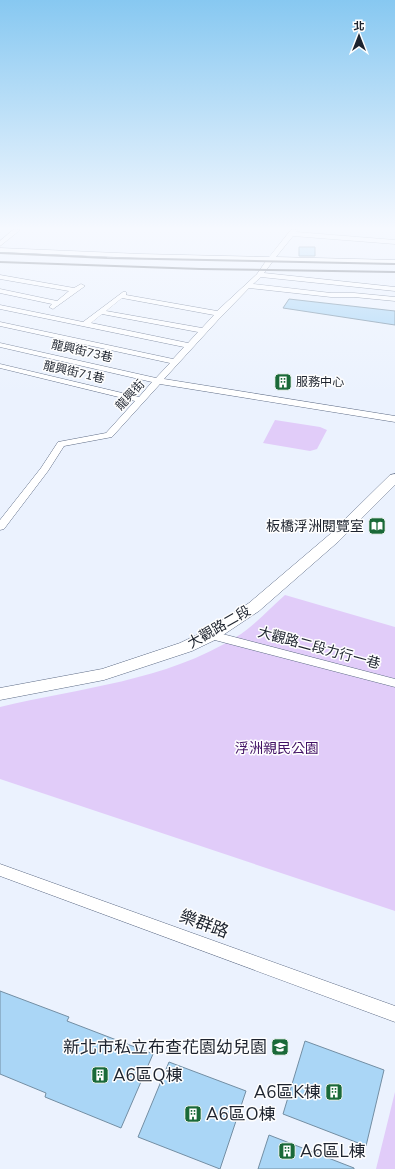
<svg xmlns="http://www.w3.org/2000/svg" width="395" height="1169" viewBox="0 0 395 1169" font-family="'Nunito Sans','Noto Sans TC',sans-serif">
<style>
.green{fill:#e1ccf9}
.building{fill:#aad6f6;stroke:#738ea3}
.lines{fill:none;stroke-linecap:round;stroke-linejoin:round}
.street-casing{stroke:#5e6c86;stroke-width:1}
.secondary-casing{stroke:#5e6c86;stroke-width:1}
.street{fill:#fff;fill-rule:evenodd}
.secondary{fill:#fff;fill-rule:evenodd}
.rail{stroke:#626974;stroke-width:2}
.labels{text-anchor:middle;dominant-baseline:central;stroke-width:3;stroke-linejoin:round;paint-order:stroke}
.far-street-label{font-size:12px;fill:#1d232e;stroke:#fefefe}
.far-poi-label{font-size:12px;fill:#1d232e;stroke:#fefefe;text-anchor:start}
.poi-label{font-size:14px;fill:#1d232e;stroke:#fefefe;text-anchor:end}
.street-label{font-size:14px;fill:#1d232e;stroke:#fefefe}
.park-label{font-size:14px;fill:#421265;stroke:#fefefe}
.near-street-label{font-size:17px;fill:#1d232e;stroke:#fefefe}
.near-poi-label{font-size:17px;fill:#1d232e;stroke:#fefefe;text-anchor:start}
</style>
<rect width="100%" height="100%" fill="#ebf2fe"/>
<path class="green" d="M275,420L320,427L327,430L317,449L310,451L263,443Z
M285,595L395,627V911L0,779V707C79,688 166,681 236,637C253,627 270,608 285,595Z
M395,1092V1169H376Z"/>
<path class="building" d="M299,247H315V256H299Z
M289,299L395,311V325L283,308Z
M0,991L69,1017L67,1021L153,1054L121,1128L45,1097L46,1093L0,1074Z
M305,1041L384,1070L366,1146L283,1114Z
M169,1062L246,1091L220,1169L138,1137Z
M269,1135L354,1168V1169H258Z"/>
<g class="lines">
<defs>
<path id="street" d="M13,230H20L0,246V241Z
M291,230H298L296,232L395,240V244L293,236L276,257L395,260V264L273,261L264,273L395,287V291L261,277L253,284L331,293H354L395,297V301L354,297H331L249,288L218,320L164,379L395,416V422L160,384L112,437L64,446L48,471L4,529L0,530V520L41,468L58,442L106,433L135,401L0,368V364L139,397L152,382L0,347V343L156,378L170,363L0,326V322L173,359L184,347L0,309V305L83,322L123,292H126V295L217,311L257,274L266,261L141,258L0,252V248L141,254L269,257ZM122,298L214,315L202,328L106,311ZM102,314L198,332L188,343L91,323Z
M0,275L74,288L81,284L85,286L53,309L49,307L52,304L0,293V289L57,301L69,291L0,279Z
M211,631L395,679V687L207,638L205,635L207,632Z
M0,864L395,1006V1022L0,876Z"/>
<path id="secondary" d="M395,474V485L339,541L259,611L217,639L192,651L104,680L0,700V688L102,669L180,643L205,631L249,603L329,535L390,475Z"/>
</defs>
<use href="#street" class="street-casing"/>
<use href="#secondary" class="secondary-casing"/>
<use href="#street" class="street"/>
<use href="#secondary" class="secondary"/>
<path class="rail" d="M0,253L107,258L395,264
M0,262L201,269L395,272"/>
</g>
<linearGradient id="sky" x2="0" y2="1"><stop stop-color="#87c8f1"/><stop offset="0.58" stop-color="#f6f9ff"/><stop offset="1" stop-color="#f6f9ff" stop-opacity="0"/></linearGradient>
<rect width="395" height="394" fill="url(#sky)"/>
<defs>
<symbol id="building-square" viewBox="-11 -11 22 22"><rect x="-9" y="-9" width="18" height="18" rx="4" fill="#1a6938" stroke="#fefefe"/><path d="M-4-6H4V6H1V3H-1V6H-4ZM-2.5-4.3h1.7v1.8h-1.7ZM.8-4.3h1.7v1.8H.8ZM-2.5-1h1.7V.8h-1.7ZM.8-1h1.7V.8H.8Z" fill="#fff"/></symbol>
<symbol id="library-square" viewBox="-11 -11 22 22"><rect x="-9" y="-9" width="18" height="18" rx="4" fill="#1a6938" stroke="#fefefe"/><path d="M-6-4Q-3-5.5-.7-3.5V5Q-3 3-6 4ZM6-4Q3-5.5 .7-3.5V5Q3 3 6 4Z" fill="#fff"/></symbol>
<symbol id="school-square" viewBox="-11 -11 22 22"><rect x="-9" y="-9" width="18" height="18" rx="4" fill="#1a6938" stroke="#fefefe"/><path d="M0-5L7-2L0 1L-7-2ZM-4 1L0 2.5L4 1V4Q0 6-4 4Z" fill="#fff"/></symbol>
</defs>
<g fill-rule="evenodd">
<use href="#building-square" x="273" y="372" width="20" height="20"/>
<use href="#library-square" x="367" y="516" width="20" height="20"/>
<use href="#school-square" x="270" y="1037" width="20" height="20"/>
<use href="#building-square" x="90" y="1065" width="20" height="20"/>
<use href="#building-square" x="324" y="1082" width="20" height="20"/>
<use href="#building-square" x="183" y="1104" width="20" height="20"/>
<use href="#building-square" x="277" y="1141" width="20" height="20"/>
</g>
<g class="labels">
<g class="far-street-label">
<text transform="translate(82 351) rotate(13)">龍興街73巷</text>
<text transform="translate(74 372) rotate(13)">龍興街71巷</text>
<text transform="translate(130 395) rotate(-47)">龍興街</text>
</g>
<g class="far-poi-label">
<text x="296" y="382">服務中心</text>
</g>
<g class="poi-label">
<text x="364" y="526">板橋浮洲閱覽室</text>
</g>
<g class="street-label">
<text transform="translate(219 627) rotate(-30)">大觀路二段</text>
<text transform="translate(319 648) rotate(15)">大觀路二段力行一巷</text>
</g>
<g class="park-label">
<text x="277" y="748">浮洲親民公園</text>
</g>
<g class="near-street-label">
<text transform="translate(204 924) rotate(20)">樂群路</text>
</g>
<g class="near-poi-label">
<text x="267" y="1047" text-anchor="end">新北市私立布查花園幼兒園</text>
<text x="113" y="1075">A6區Q棟</text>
<text x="321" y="1092" text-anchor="end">A6區K棟</text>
<text x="206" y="1114">A6區O棟</text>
<text x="300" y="1151">A6區L棟</text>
</g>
</g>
<g transform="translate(359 36)" stroke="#fefefe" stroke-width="3" paint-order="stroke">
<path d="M0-3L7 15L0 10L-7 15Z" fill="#1d232e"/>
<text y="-6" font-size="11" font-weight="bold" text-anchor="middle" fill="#1d232e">北</text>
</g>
</svg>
